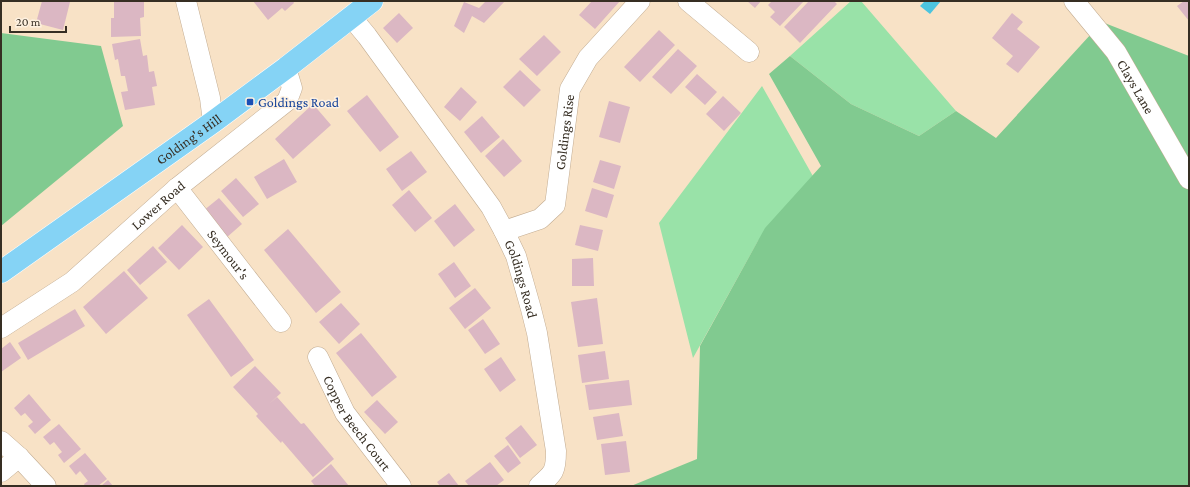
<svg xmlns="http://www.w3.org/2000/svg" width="1190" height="487" viewBox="0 0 1190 487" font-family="'Crimson Pro',serif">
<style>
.green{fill:#99e2a8}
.forest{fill:#81ca90}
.water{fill:#4cc4de}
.building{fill:#dbb7c3}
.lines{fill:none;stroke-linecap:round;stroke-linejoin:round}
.minor-casing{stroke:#c2ac92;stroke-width:21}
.major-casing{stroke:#fff;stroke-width:23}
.minor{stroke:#fff;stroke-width:20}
.major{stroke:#85d3f5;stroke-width:22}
.transit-dot{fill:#1a4fb4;stroke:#fef1e0;stroke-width:1.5}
.labels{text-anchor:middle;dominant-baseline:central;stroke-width:3;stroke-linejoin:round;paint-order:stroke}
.street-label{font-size:14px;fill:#362e23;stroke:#fef1e0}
.transit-label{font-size:14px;fill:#164399;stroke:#fef1e0;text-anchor:start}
</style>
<rect width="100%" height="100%" fill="#f8e2c6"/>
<path class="green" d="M851,1H861L956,111L919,136L851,104L790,56Z
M762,86L814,178L758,241L693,358L659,223Z"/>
<path class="forest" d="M1102,22L1189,56V486H631L697,459L700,346L765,228L821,166L769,74L790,56L851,104L919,136L956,111L996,138Z
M1,33L101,46L123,126L1,226Z"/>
<path class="water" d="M925,1H941L930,14L920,6Z"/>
<path class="building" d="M42,1L70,2L63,30L36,23Z
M118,1H144V17L140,18L141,36L111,37V18H114V2Z
M253,1H293L294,3L285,11L282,8L268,20Z
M484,1H505L484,23L472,16L464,33L454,26L464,2L479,8L485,2Z
M592,1H620L595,29L579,15Z
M747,1H761L755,8Z
M772,1H804L780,26L770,17L775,12L768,5Z
M809,1H834L837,4L800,43L784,27Z
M1184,1H1189V21L1177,6Z
M399,13L413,28L397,43L383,28Z
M1012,13L1023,22L1017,29L1040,47L1018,73L1006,64L1013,56L992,38Z
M659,30L675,45L640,82L624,67Z
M544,35L561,52L537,76L519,59Z
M140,39L143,56L147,55L149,72L154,71L157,86L152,87L155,105L125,110L121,92L128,91L125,76H121L118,59L115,60L112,44Z
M678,49L697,66L671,94L652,77Z
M520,70L541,90L524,107L503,87Z
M697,74L717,92L705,105L685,87Z
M461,87L477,102L460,121L444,107Z
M367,95L399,137L380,152L347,111Z
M723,96L741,113L724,131L706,114Z
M609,101L630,107L620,143L599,137Z
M313,104L331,125L293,159L275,139Z
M482,116L500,137L481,153L464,132Z
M503,139L522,161L504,177L485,156Z
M411,151L427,172L402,191L386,169Z
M284,159L297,182L267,199L254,177Z
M600,160L621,166L614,189L593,182Z
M236,178L259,204L243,217L221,191Z
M592,188L614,195L607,218L585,211Z
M409,190L432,218L415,232L392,205Z
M219,198L242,224L226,238L203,211Z
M455,204L475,230L454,247L434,221Z
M182,225L203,247L179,270L158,248Z
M580,225L603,230L598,251L575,245Z
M288,229L341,292L316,313L264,250Z
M153,246L167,262L140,285L127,270Z
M593,258L594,286H572V259Z
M454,262L471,286L455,298L438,274Z
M124,271L148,298L106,334L83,307Z
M475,288L491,308L465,329L449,308Z
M597,298L603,344L578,347L571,302Z
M209,299L254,360L231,377L187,315Z
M341,303L360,324L339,344L319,322Z
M75,309L85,326L28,360L18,343Z
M483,319L500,344L485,354L468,330Z
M361,333L397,377L372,397L336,353Z
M10,342L21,358L1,372V349Z
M605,351L609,379L582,383L578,355Z
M501,357L516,380L500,392L484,369Z
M255,366L281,393L269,404L277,397L301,424L304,423L334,459L313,477L282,441L281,443L256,416L258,414L233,387Z
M629,380L632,405L589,410L585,385Z
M29,394L51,420L35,434L28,426L33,422L25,413L21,416L14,408Z
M377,400L398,422L385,434L364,412Z
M619,413L623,436L597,440L593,417Z
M59,424L81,449L64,463L58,455L62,452L54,442L50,445L43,437Z
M521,425L537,445L520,458L505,438Z
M626,441L630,472L605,475L601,444Z
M508,445L521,463L508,473L494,456Z
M85,453L107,479L98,486H85L84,484L88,481L80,471L76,475L69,466Z
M490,462L504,480L496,486H469L465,481Z
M331,464L349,486H315L311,481Z
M449,473L459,486H440L437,482Z
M108,480L113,486H101Z"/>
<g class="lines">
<defs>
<g id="minor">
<path d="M186,1L210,98L213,122"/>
<path d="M688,1L749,52"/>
<path id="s1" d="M1074,1L1116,52L1189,179"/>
<path id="s2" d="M352,18L367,36L491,207L504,231L516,256L531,309L537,333L556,451C556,471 554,473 539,486"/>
<path id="s3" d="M177,188L281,322"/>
<path id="s4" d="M504,231L540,219L555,205L570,89L588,58L640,1"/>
<path id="s5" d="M1,328L72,282L177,188L287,101L292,88L286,68"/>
<path id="s6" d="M318,357L345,413L401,486"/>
<path d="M1,441L19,457L46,486"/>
<path d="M1,472L19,457"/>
</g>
<g id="major">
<path id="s7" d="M1,272L213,122L286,68L372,1"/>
</g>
</defs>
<use href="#minor" class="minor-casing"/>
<use href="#major" class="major-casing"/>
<use href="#minor" class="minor"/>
<use href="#major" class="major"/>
</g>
<rect class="transit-dot" x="246" y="98" width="8" height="8" rx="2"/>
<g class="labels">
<g class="street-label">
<text stroke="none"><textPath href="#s1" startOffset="106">Clays Lane</textPath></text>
<text stroke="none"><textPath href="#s4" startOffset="132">Goldings Rise</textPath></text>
<text stroke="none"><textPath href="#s7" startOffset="230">Golding's Hill</textPath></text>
<text stroke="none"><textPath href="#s5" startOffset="200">Lower Road</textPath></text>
<text stroke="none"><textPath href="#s3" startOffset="84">Seymour's</textPath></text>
<text stroke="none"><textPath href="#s2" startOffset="313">Goldings Road</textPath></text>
<text stroke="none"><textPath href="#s6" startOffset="77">Copper Beech Court</textPath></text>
</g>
<g class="transit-label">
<text x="258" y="102">Goldings Road</text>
</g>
</g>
<rect width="1190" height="487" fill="none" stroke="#362e23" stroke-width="4"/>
<path d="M10 26v6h56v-6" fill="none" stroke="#362e23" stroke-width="2"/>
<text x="16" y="26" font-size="12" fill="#362e23" stroke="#fef1e0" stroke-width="3" paint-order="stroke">20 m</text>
</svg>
